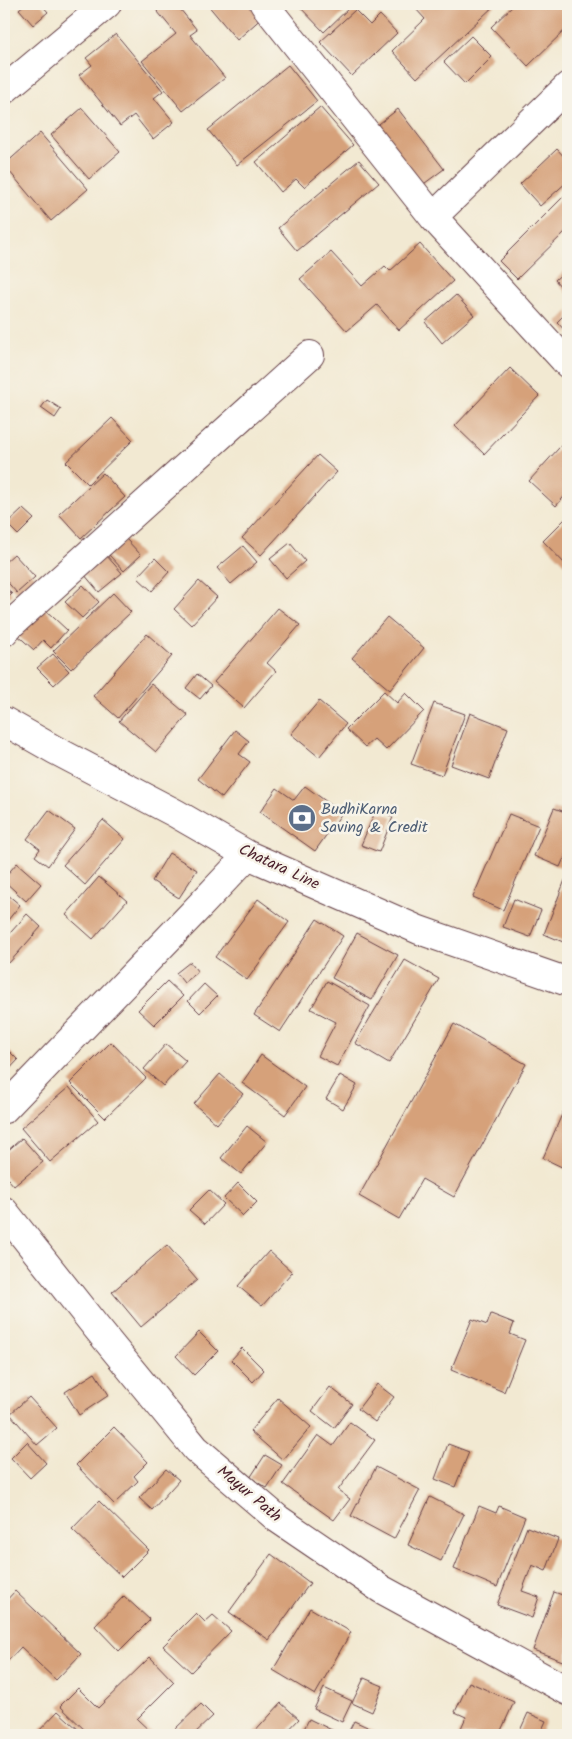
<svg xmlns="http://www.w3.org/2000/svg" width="572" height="1739" viewBox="0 0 572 1739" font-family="Kalam,sans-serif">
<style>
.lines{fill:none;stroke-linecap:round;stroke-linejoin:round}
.stream{stroke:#4da7cb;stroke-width:10}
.building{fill:#d6a17a}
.street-casing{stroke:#633d44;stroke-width:30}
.street{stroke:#fff;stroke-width:28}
.labels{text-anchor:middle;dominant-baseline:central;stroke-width:5;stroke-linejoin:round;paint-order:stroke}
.service-label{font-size:16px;fill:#4e5e75;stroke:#f7f3e8;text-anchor:start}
.street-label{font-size:16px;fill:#4a1f2b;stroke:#f7f3e8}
</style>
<rect width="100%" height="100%" fill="#f7f3e8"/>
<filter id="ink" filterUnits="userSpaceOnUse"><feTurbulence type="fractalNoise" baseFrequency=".02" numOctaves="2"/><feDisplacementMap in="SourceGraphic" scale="10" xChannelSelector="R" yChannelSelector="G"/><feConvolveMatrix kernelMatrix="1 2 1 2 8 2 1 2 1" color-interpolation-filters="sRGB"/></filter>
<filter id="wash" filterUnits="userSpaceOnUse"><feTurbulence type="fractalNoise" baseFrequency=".0096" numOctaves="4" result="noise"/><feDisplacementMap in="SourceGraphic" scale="20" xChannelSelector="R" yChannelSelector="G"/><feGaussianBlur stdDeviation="1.12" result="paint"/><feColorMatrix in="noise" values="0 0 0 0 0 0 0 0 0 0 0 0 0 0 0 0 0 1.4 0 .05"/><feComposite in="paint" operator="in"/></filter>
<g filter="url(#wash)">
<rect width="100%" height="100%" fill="#f2e9d2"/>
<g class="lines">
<path class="stream" d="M4,1730L9,1735"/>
</g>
<g id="blocks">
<path class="building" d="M25,4H41L48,12L33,25L19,9Z
M156,4H176L197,30L190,35L225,78L183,111L142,61L176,34L153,6Z
M207,4H256L265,15L237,40Z
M297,4H349L351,6L324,32Z
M420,4H496L417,78L392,51L425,19L415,8Z
M515,4H568V27L528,66L491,27Z
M355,10L370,25L380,15L397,33L352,76L320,42Z
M116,34L163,91L154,98L174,122L153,139L134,115L120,126L79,75L92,65L86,58Z
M471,36L492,57L465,84L444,62Z
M288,65L317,101L237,165L208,130Z
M320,107L353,145L304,187L296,179L281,192L256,162Z
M82,108L120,152L89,179L51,135Z
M398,109L444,169L421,186L375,127Z
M40,133L88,189L51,221L4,165Z
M557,149L568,161V181L540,206L520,184Z
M359,160L379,183L297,251L278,228Z
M568,192V229L517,279L499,261Z
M420,244L453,281L399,330L377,305L347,331L300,279L331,252L362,286L385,266L390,271Z
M568,268V295L555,280Z
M456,295L474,315L442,343L425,322Z
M568,311V334L557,322Z
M510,368L539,396L484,454L455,426Z
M47,400L61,409L55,418L41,408Z
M112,418L133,440L88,484L66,462Z
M568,438V492L556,506L529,481Z
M318,455L337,472L261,555L242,538Z
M103,473L125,497L81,538L59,514Z
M23,509L34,519L18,535L7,524Z
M568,516V567L543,541Z
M126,539L141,555L124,571L109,555Z
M290,543L305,561L286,578L270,559Z
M243,546L257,562L231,584L217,568Z
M14,554L35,577L17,593L4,578V563Z
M106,555L122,573L99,592L84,574Z
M155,558L169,572L152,591L137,577Z
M199,581L217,597L191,625L174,609Z
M4,585L12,594L4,601Z
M83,585L99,602L82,618L65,602Z
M113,593L131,612L71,669L53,651Z
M40,605L67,630L51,648L43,640L34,650L14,632Z
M278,608L300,625L267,663L276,671L244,708L214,682Z
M387,617L424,648L390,690L352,658Z
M147,634L172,656L118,718L93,696Z
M53,654L69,671L54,685L37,668Z
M197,674L211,686L200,699L186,688Z
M151,684L188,715L156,752L119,721Z
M384,691L397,703L406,693L424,711L386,750L374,739L365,747L346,729Z
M319,701L346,724L319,757L291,734Z
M434,703L465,714L442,775L411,764Z
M470,713L508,728L489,779L451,765Z
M235,730L249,741L239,754L250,762L222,798L198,779Z
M305,786L342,813L315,851L260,812L277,788L294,800Z
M554,808L568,813V849L560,867L534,856Z
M49,810L75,829L48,866L35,856L40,849L27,839Z
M376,810L393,817L379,852L361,845Z
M509,814L539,826L503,910L473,897Z
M103,820L125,839L85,885L63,865Z
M169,853L197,870L179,898L152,881Z
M17,863L41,884L26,901L4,881V878Z
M99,877L127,901L93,939L66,915Z
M565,880L568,881V944L544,934Z
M7,894L20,905L4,925V898Z
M258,899L289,922L247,980L215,957Z
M514,899L541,910L530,937L503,927Z
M27,914L41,927L9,963L4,959V940Z
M317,919L343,936L280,1032L254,1015Z
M357,933L398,955L372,1000L332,978Z
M405,960L439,979L389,1063L355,1043Z
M190,962L198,972L184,983L176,973Z
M167,981L183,996L154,1025L138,1010Z
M327,981L370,1006L337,1066L318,1056L336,1022L311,1009Z
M204,984L217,996L200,1013L188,1001Z
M454,1024L526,1064L454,1197L422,1179L399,1219L359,1196Z
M111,1042L146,1078L105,1118L70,1083Z
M166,1044L186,1061L163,1086L144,1069Z
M4,1046L18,1060L4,1075Z
M261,1055L305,1087L285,1115L242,1083Z
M220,1074L243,1094L217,1124L194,1104Z
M340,1075L357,1085L343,1109L326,1099Z
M69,1087L98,1121L50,1162L21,1128Z
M563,1112L568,1114V1170L543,1158Z
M247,1126L267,1142L241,1174L221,1158Z
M22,1138L43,1162L14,1186L4,1174V1154Z
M238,1183L257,1202L243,1216L224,1198Z
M209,1190L224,1204L205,1224L189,1210Z
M167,1245L197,1280L141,1327L112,1292Z
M269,1251L292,1272L262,1306L238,1286Z
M491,1314L514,1323L510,1334L525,1340L504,1392L451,1370L472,1319L487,1325Z
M199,1332L218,1351L194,1375L176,1356Z
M242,1348L264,1370L253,1382L231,1360Z
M95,1373L109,1395L79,1415L65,1392Z
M377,1384L394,1397L375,1422L358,1409Z
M330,1387L352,1404L334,1428L312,1411Z
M29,1397L57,1428L37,1445L10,1414Z
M278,1398L311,1427L283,1460L250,1431Z
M350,1422L375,1440L338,1490L350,1499L334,1520L283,1484L318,1435L333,1446Z
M114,1427L148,1462L134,1476L138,1481L114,1504L76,1465Z
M27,1442L46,1463L30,1478L11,1458Z
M448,1444L469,1452L455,1487L435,1479Z
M265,1455L282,1465L267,1488L250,1478Z
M376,1467L420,1490L394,1539L351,1516Z
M166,1469L179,1480L152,1510L139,1498Z
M430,1497L464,1514L441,1561L408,1545Z
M99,1501L149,1550L122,1577L72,1529Z
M479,1506L496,1513L499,1506L525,1517L497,1587L454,1569Z
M527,1527L558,1539L546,1571L532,1565L522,1591L539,1597L532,1618L497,1605Z
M271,1554L310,1583L269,1640L229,1612Z
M15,1591L81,1654L56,1680L21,1647L6,1663L4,1661V1603Z
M554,1592L568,1597V1663L533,1650Z
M124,1596L150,1620L119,1651L95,1626Z
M310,1608L351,1632L315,1695L273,1670Z
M196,1613L205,1622L213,1615L231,1631L191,1672L163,1646Z
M150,1657L174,1682L137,1719L154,1735H90L60,1706L78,1688L98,1708Z
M364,1678L383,1686L372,1712L352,1703Z
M469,1682L514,1702L499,1735H458L466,1717L455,1712Z
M324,1688L352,1701L342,1722L314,1709Z
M281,1703L299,1719L284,1735H252Z
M201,1704L213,1716L193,1735H179L174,1730Z
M58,1711L80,1731L76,1735H35Z
M528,1713L546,1721L541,1732L550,1735H518Z
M309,1719L342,1735H301Z
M354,1721L376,1731L374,1735H347Z"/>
</g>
</g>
<g filter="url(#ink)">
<use href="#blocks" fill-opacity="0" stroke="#633d44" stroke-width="1"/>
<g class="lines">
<defs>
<path id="street" d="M264,4L433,217L568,364
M4,90L107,4
M433,217L568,86
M4,632L9,626L310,355
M4,721L55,750L175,813L248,855L419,930L568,982
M4,1109L192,914L248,855
M4,1211L96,1327L196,1449L278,1519L381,1589L568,1691"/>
</defs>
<use href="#street" class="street-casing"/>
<use href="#street" class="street"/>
</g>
</g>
<defs>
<symbol id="bank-disc" viewBox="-11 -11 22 22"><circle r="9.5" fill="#5c6f8a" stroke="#f7f3e8"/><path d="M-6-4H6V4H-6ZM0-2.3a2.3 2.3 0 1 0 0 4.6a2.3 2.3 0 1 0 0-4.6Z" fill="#fff"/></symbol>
</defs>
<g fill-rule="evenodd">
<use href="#bank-disc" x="286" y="802" width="32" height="32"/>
</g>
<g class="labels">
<g class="service-label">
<text x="321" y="809">BudhiKarna<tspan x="321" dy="18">Saving &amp; Credit</tspan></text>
</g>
<g class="street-label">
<text transform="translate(279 867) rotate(25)">Chatara Line</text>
<text transform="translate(249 1494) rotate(40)">Mayur Path</text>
</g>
</g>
<rect width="572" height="1739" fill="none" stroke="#f7f3e8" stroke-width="20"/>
</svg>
